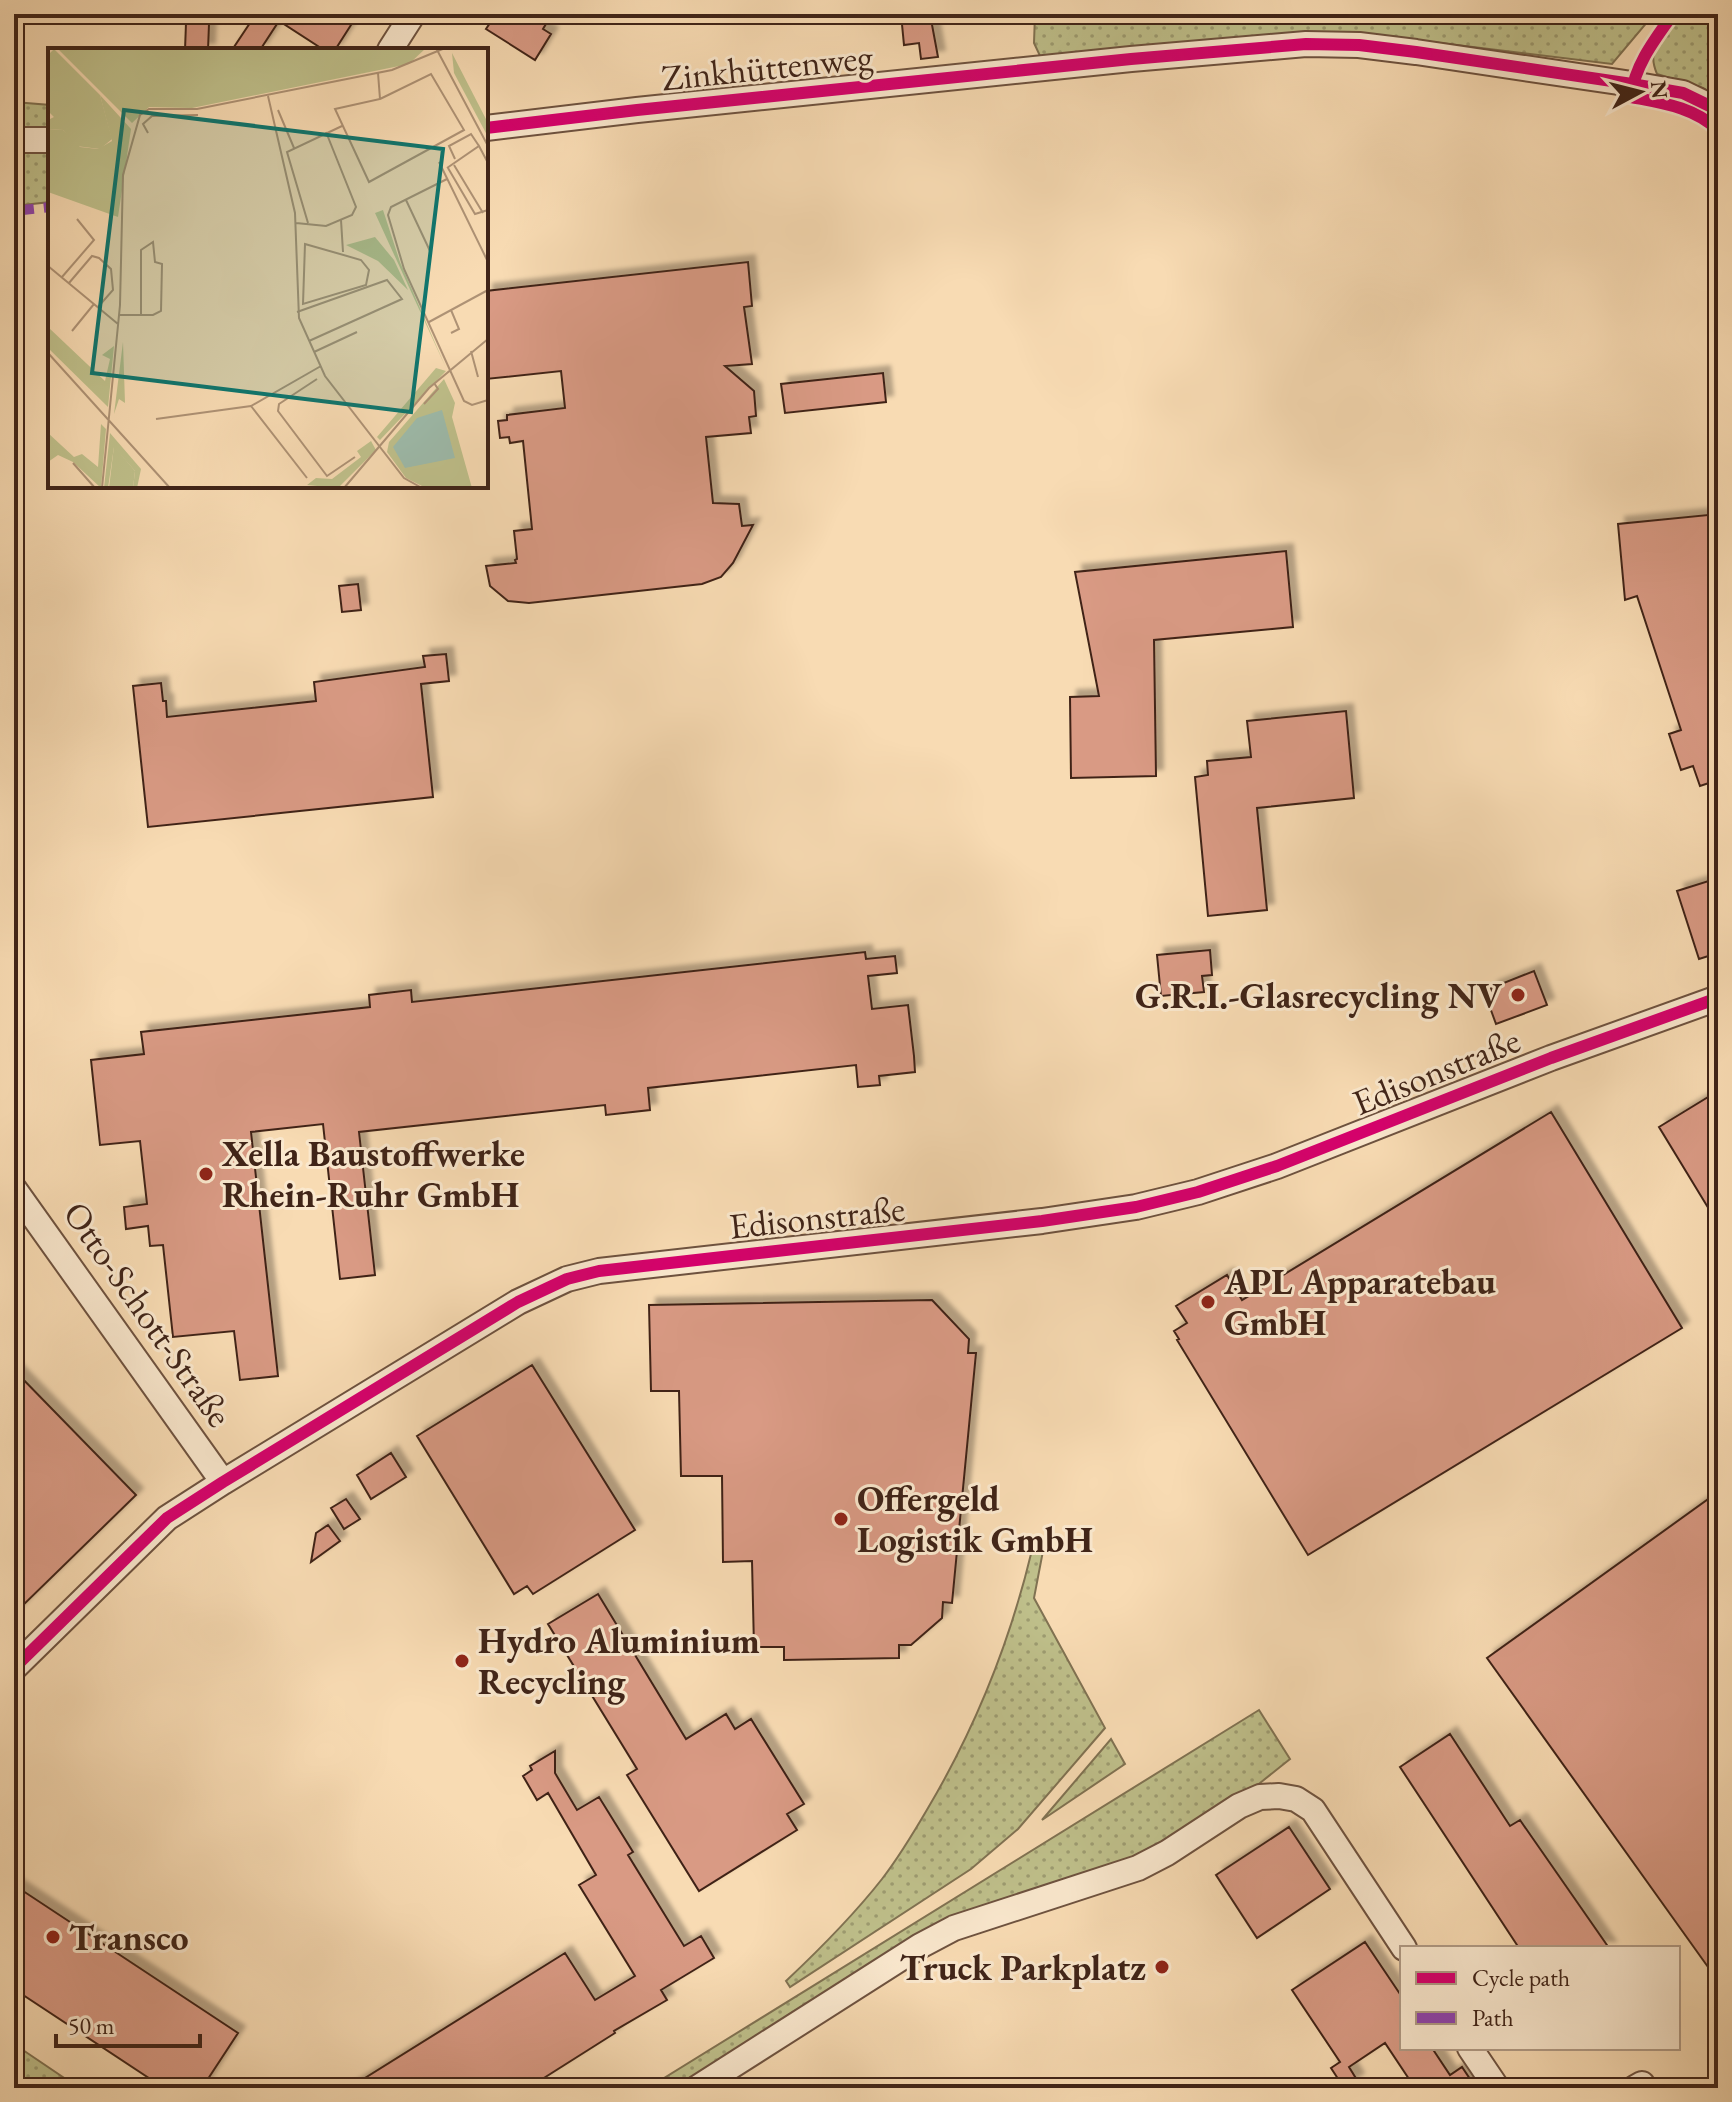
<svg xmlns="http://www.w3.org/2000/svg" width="1732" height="2102" viewBox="0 0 1732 2102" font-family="'EB Garamond',serif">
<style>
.grass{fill:url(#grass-dots);stroke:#807252;stroke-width:2}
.building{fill:#d99a84;stroke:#402418;stroke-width:2;filter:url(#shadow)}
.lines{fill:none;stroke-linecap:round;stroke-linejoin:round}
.minor-casing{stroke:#6e523f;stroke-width:28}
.minor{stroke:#fae8ce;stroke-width:24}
.quiet{stroke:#8e44ad;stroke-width:10;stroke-dasharray:20 10;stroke-linecap:butt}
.cycleway-casing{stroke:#fae8ce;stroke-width:17}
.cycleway{stroke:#d6006c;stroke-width:12}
.poi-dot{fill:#8f2418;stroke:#fae8ce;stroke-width:3}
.labels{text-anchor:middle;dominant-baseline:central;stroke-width:6;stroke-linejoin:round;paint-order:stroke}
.street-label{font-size:36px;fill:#402418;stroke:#fae8ce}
.poi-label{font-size:36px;font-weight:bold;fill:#402418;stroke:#fae8ce;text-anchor:start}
.inset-road{fill:none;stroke:#ae9275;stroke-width:2}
.view{fill:#0f766e;fill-opacity:0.15;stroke:#0f766e;stroke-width:4}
.inset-edge{fill:none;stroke:#402418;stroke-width:4}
</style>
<defs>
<pattern id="grass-dots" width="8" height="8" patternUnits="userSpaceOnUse" patternTransform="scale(2)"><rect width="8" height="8" fill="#bfc08b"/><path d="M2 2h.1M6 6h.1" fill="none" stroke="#9d9c71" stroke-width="1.8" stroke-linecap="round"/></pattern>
<filter id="shadow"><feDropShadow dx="7" dy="-7" stdDeviation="2" flood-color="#0004"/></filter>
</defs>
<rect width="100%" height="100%" fill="#f8dbb3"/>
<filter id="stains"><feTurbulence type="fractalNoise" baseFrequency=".0025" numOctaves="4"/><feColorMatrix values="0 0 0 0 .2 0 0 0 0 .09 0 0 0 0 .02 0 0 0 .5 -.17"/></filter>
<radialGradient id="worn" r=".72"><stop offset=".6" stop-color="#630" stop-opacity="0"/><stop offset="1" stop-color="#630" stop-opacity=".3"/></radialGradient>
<path class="grass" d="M1035,14H1654L1612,64L1424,41L1041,58L1034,43Z
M1679,14H1718V97L1703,88L1657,74C1645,47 1664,34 1679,14Z
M14,102L50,105V128L14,129Z
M50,150V202L14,206V151Z
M1032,1550L1043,1551L1034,1598L1105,1728L1018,1829L971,1869L790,1987L786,1981C820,1949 853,1916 882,1879C899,1857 914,1832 928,1808C976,1727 1010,1642 1032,1550Z
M1259,1710L1290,1759L1250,1791L1162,1847L908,1943L681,2088H648Z
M1111,1739L1125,1764L1042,1820Z
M14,2044L79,2088H27L14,2080Z"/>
<path class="building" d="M256,14H358L335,50H324L279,21L260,50H232Z
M496,14H552L543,29L551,34L535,60L486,29Z
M901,14H930L938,57L921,59L919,43L904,45Z
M186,23L209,24L208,50H185Z
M748,262L752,306L744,307L752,364L725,366L754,391L756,416L749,417L751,433L706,437L713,503L739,504L742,526L753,525L733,563L721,577L702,584L529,603L508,601L490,586L486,566L516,563L515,560L517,559L514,531L532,529L523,441L510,443L509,437L500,438L498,421L507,420V415L565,408L561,371L486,379V291Z
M883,373L886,402L785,413L781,384Z
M1718,514V780L1700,786L1693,766L1681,770L1669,734L1681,730L1637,596L1625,600L1618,524Z
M1286,551L1293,627L1154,640L1156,776L1071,778L1070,697L1099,696L1075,572Z
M358,584L361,610L342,612L339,586Z
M446,654L449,681L421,684L433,797L148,827L133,686L161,683L163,701H166L167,717L316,701L314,682L425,667L423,656Z
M1346,711L1354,798L1257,808L1267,910L1208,916L1195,777L1208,775L1207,761L1251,757L1247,721Z
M1718,878V953L1699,959L1677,891Z
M1210,950L1212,975L1202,976L1204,992L1161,996L1157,955Z
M865,952L866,959L895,956L897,973L868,976L872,1009L908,1005L914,1056L915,1072L879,1076L880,1085L858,1087L856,1065L648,1088L650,1110L606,1115L605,1105L359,1132L375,1275L340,1279L323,1124L251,1132L278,1376L240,1380L234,1331L173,1337L163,1245L150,1246L148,1226L126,1229L124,1207L147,1204L140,1141L100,1145L91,1060L144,1054L141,1032L370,1007L369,995L411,990L412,1002Z
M1534,971L1547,1005L1496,1024L1488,1002L1495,1000L1491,988Z
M1718,1091V1224L1659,1127Z
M1551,1112L1682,1328L1308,1555L1177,1340L1179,1339L1174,1331L1187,1323L1176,1306L1227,1275L1242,1300Z
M932,1300L969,1339L968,1353H976L952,1603L943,1602L942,1618L911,1645H899V1658L784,1660V1647H754L752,1561L723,1562L722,1476H681L679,1391H651L649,1305Z
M532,1365L635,1530L533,1594L527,1586L514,1594L417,1436Z
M14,1370L136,1495L14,1614Z
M391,1453L406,1477L371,1499L357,1475Z
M1718,1492V1981L1487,1658Z
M346,1499L360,1519L344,1529L331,1508Z
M328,1525L340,1541L311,1562L316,1533Z
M598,1594L686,1739L726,1714L735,1729L751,1719L804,1804L787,1814L797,1830L699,1891L627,1775L637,1769L548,1624Z
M1450,1734L1510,1826L1520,1820L1609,1948H1519L1400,1767Z
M555,1751V1773L577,1810L599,1797L633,1852L628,1855L684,1946L701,1936L714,1958L661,1990L667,2000L614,2031L615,2033L528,2088H349L565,1953L595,2000L635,1976L579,1885L596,1875L548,1793L537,1800L523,1776L532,1770L530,1766Z
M1289,1827L1330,1889L1257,1938L1216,1875Z
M14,1885L238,2033L202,2088H164L14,1989Z
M1365,1942L1402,1997V2048H1432L1450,2075L1462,2067L1476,2088H1415L1385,2043L1349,2067L1357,2080L1344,2088L1331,2068L1340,2062L1292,1990Z"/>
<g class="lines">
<defs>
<path id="minor" d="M390,50L413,14
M486,128L637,110L1131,59L1306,44L1359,45L1416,52L1632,84L1683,93L1718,110
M14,140H50
M14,1189L223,1482
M14,1668L167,1518L223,1482L518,1302L567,1279L599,1271L1042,1221L1136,1207L1198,1192L1277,1166L1551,1058L1718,998
M1470,2048L1497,2088
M697,2088L920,1946L954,1928L1138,1868L1167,1853L1239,1806L1260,1797L1279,1796L1296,1799L1313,1810L1404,1948
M1635,2088L1642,2084"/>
</defs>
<use href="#minor" class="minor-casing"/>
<use href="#minor" class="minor"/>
<path class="quiet" d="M14,211L50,207
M14,2084L21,2088"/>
<defs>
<path id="cycleway" d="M1673,14C1655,39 1634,66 1631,97C1662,103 1694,107 1718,130
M486,128L637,110L1131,59L1306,44L1359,45L1416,52L1632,84L1683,93L1718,110
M14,1668L167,1518L223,1482L518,1302L567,1279L599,1271L1042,1221L1136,1207L1198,1192L1277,1166L1551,1058L1718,998"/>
</defs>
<use href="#cycleway" class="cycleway-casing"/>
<use href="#cycleway" class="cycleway"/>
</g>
<g class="poi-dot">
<circle cx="1518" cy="995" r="8"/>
<circle cx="206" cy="1174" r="8"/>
<circle cx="1208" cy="1302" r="8"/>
<circle cx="841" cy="1519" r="8"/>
<circle cx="462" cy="1661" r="8"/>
<circle cx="53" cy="1937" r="8"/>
<circle cx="1162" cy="1967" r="8"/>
</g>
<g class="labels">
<g class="street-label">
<text transform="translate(767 67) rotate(-6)">Zinkhüttenweg</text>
<text transform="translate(1436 1071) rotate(-22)">Edisonstraße</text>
<text transform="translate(817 1217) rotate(-6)">Edisonstraße</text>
<text transform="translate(148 1314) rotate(55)">Otto-Schott-Straße</text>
</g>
<g class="poi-label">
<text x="1502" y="995" text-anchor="end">G.R.I.-Glasrecycling NV</text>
<text x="222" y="1153">Xella Baustoffwerke<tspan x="222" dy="41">Rhein-Ruhr GmbH</tspan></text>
<text x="1224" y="1281">APL Apparatebau<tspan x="1224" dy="41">GmbH</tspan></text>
<text x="857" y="1498">Offergeld<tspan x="857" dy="41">Logistik GmbH</tspan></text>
<text x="478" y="1640">Hydro Aluminium<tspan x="478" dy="41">Recycling</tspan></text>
<text x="69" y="1937">Transco</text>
<text x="1146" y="1967" text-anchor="end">Truck Parkplatz</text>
</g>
</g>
<g transform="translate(48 48)">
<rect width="440" height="440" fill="#f8dbb3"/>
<path d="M9,0H378L361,16L144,60L101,59L84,75ZM404,5L440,75V89L406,25ZM52,47L83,81L70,169L0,144V81L15,82L32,99L50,101L64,93ZM335,162L352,214L398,320L327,165ZM327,189L346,212L360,242L330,213L298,197ZM0,279L57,333L62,311L54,307L66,298L60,359L0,300ZM75,294L77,355L71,351L66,366ZM388,320L398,323L332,392L329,389ZM396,331L407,355L404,369L424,440H378L358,430L339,404L341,394ZM323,393L328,402L290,440L259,437L268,430L284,431L313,409L309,403ZM66,398L87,423L85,440H61Z" fill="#bfc08b"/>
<path d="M6,1L52,47L64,91L52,101L28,98L15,82L0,81V72L6,69L0,63V7ZM53,376L58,381L53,440L25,414L10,407L0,414V385L26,409L34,406L50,419ZM62,385L93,421L89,440H85L87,423L66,399L60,440H56Z" fill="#bfc08b"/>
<path d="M394,362L407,410L357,420L345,399L369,370Z" fill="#9dbbab"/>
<path class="inset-road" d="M388,0L440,98M330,25L332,51L287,61L321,134L416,82L383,26L332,51M220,48L247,165L251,270L277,328L356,430L374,440M230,62L246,100M100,85L95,76L104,68L150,67M407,111L401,98L423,86L431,98M391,114L440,214M406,117L435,165M399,120L431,98L440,115M400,120L427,166L440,162M399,131L343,159L340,167L356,221L416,353L424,357L440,352M358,152L382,203M293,172L295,204M248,175L278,178L304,167L308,159L278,84M260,175L239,104L294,78M257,196L313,212L321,222L318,237L255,256ZM0,218L70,276M14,229L46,192L29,171M21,235L44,208L51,210L63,221L65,242L50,259M403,262L411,281L403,285M249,264L339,232L354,251L261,293M71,267H105L113,263L114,216L107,214L105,194L93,202V267M381,274L440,242M24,283L46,256M423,303L430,329M266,304L309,284M0,305L122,440M269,331L231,356L230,363L279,428L307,409M376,356L390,341L386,335M203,358L259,430M108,371L203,358L273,318M25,415L47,440M54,440L72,257L75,127L92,67L101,61H149L344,22L397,0M296,440L381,340L440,291"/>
<path class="view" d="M76,62L395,101L363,364L44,325Z"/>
<rect width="440" height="440" class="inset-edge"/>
</g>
<rect width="1732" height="2102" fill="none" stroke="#f8dbb3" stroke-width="48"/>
<rect x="16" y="16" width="1700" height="2070" fill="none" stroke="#402418" stroke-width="4"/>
<rect x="24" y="24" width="1684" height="2054" fill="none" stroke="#402418" stroke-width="2"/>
<rect x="1400" y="1946" width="280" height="104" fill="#fae8ce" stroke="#b09a85" stroke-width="2"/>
<rect x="1416" y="1972" width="40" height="12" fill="#d6006c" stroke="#b09a85" stroke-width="2"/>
<text x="1472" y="1986" font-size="24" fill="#402418">Cycle path</text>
<rect x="1416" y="2012" width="40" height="12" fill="#8e44ad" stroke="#b09a85" stroke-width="2"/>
<text x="1472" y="2026" font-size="24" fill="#402418">Path</text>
<g transform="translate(1640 92) rotate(83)" stroke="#fae8ce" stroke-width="6" paint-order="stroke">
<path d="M0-6L14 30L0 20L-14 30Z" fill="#402418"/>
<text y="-12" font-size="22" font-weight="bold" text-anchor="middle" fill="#402418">N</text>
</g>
<path d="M56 2034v12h144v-12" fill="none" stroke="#402418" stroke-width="4"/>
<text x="68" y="2034" font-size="24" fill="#402418" stroke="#fae8ce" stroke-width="6" paint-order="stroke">50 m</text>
<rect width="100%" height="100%" filter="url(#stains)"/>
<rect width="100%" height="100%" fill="url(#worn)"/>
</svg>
